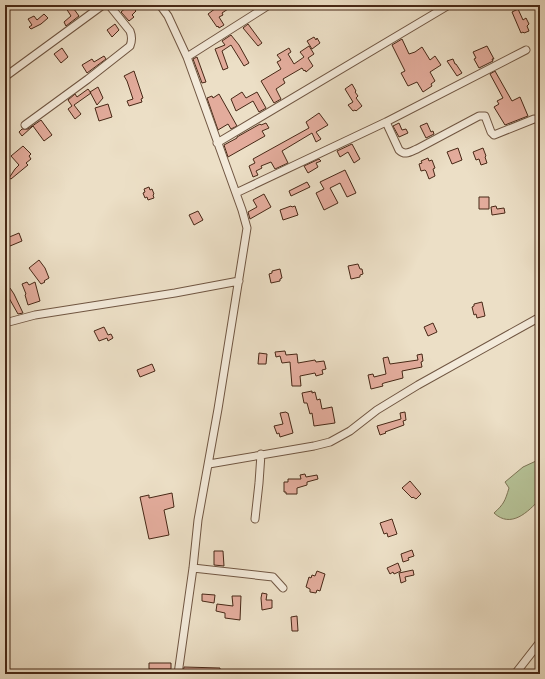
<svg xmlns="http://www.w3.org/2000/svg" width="545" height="679" viewBox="0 0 545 679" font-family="'IM FELL English',serif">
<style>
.green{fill:#b6c297;stroke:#7e7556}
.building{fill:#e3ac9c;stroke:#472816}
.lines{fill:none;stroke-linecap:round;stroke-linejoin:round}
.minor-casing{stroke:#705642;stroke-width:9}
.minor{stroke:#f3eada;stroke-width:7}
</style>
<rect width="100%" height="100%" fill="#ecdfc6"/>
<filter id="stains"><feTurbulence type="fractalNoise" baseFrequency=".005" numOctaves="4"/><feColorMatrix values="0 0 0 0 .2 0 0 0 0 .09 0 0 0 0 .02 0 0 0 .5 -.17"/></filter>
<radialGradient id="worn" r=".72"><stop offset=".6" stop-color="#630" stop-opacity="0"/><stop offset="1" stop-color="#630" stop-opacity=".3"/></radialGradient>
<path class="green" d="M540,457V499C528,512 511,529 494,513C504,504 505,501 509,488L505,482L523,467L536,461Z"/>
<path class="building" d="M64,5H71L79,16L66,26L64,22L71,16Z
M129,5H131L136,11L132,15L134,17L129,21L121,12Z
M225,5H234L222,13L223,15L219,17L224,25L219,28L218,26L217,27L208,14L216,8L219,9Z
M518,9L523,20L526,18L529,24L527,26L529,31L524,33L523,32L521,33L512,12Z
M44,14L48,18L41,24L31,29L29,27L32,25L28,19L34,16L37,20Z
M115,24L119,30L112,37L107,30Z
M248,24L262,43L258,46L243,28Z
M231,35L239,45L249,63L244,66L231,45L222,51L228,68L223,70L215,49L225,45L222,41Z
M314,37L316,40L317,38L320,43L312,49L307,41Z
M402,39L409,54L415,52L422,47L430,60L435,56L441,65L430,72L435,81L431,84L432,86L423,92L417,82L408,86L401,73L405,71L392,45Z
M309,46L314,54L308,58L313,66L306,72L305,70L304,71L302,68L283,79L285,83L276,89L281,99L274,103L261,81L281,69L277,62L281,60L277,55L289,48L291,52L288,54L294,64L304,57L300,52Z
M487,46L494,59H492L493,61L479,68L474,59L476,58L473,52Z
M62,48L68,57L61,63L54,54Z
M104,56L106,59L87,73L82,65L92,59L94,62Z
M197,57L206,82L202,83L193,59Z
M453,59L455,64H456L462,73L457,76L447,61Z
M134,71L143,98L141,99L142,102L129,106L127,101L133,99L127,81L124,76Z
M495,71L512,101L520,97L528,116L505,125L494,107L499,104L497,101L503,98L490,74Z
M352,84L356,91L355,92L358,96L356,98L362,106L356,111L355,110L353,111L348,105L353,102L345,89Z
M98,87L103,98L97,105L90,92Z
M88,89L91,93L74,105L81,114L75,119L68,109L72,106L68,100L75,94L77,97Z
M242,92L246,98L257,92L266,108L259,112L253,101L236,111L231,99Z
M219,94L237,126L231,129L228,124L218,130L207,98L212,96L213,98Z
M108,104L112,117L99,121L95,108Z
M319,113L328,125L316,132L321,139L316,142L312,133L282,151L288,163L275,169L271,162L261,166L262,168L256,171L258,175L253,177L249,166L255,163L253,159L309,128L306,122Z
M41,120L52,135L44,141L33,126L22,136L19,132L22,129H28Z
M266,123L269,128L262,131L265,136L228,157L224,145L237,138V137L260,124L261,125Z
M399,123L402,130L406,129L408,133L399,137L393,126Z
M427,123L431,132L433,131L434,134L426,138L420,126Z
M352,144L360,159L354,163L348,152L340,157L337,151Z
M23,146L31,154L29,156L31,159L26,163L28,165L11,179L9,178L15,169L19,165L11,156Z
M458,148L462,160L452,164L447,152Z
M483,148L486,156L485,157L487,163L481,165L479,159L476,160L473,152Z
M428,158L429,161L432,160L435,168L433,169L435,176L429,179L426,171L425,170L421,171L419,164L422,163L421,161Z
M319,159L321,161L316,163L318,167L308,173L304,166Z
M345,170L356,193L347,197L340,183L330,188L338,203L324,210L316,193L324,189L320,182Z
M307,182L310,187L291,196L289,191Z
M149,187L150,190L152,189L154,194L153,195L154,198L148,200L147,197L145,198L143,193L145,192L144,189Z
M264,194L271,207L250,219L248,212L257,207L253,200Z
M479,197H489V209H479Z
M291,206L292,207L295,206L298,215L283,220L280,210Z
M496,206L497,209L504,208L505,213L492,215L491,207Z
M198,211L203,220L194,225L189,215Z
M19,233L22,241L10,246L7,238Z
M39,260L45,268L49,278L44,281L45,282L41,284L29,268Z
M358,264L360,269H362L363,274L360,275V277L351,279L348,266Z
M280,269L282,278L280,279V281L271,283L269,274L272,273V271Z
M27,282L29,285L35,282L40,301L28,305L25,295L26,294L22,284Z
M10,288L14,294L23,313L18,314L9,298H8L5,295V292Z
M482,302L485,316L477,318L476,314L474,315L472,307L474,306V304Z
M433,323L437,332L428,336L424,327Z
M104,327L108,335L111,334L113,338L108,341L107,338L99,341L94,331Z
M285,351L286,355L297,354L298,363L315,360L316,362L324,361L326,369L322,370L323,374L316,376L315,373L300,376L301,386H292L290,362L282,363L280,356L276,357L275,352Z
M259,353L267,354L266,364H258Z
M422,354L423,361L421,362L422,367L402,371L403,378L384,383L382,384L383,386L371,389L368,375L373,374L374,377L386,374L383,358L388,357L390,364L418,360L417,355Z
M152,364L155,371L140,377L137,370Z
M312,391V393L315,392L317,400L320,399L322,409L332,407L335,423L314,426L312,413L310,414L307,403H304L302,393Z
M286,412L287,413H288L293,433L280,437L279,433L277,434L274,426L283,424L280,413Z
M405,412L406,420L403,421L404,425L385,432L386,433L380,435L377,426L401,419L400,413Z
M305,474L306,477L317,475L318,479L307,482V485L297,488V494H286V492H284V482H288V479H301L300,475Z
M410,481L421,494L416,499L413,497L412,498L402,488Z
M172,493L174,507L164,510L169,535L149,539L140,497L149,495V498Z
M392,519L397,534L388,537L387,533L384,534L380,523Z
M412,550L414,556L408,558L409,560L403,562L401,554Z
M214,551H223L224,566L214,565Z
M398,563L401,571L394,574L393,572L390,574L387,568Z
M413,570L414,575L405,577L406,581L401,583L399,573Z
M317,571L325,574L320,591L317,590L316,593L310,592V589L306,587L309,577L311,578L312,575L315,576Z
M262,593L267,594L266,600H272V608L262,610L261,598Z
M202,594L215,595L214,603L202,601Z
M232,596H241L240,620L225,618V613L216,611L217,604L233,606Z
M297,616L298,631H292L291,617Z
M149,663H171V669H149Z
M184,667L220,668V674L183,672Z"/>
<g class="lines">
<defs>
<path id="minor" d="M160,5L168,16L187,57L242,210L247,228L218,409L198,520L193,568L178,674
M187,57L269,5
M6,76L103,5
M386,122L399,150C405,156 410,152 417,149L479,116H485L491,132L494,135L534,119
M25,125L88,79L130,46C132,41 132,36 130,31L109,5
M217,143L449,5
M236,193L386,122L526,50
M5,323L35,315L175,293L239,281
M209,464L314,446L330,442L350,431L377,410L418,385L540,317
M255,519L259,483L261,454
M193,568L273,577L283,588
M515,674L540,642"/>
</defs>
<use href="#minor" class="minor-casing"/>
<use href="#minor" class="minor"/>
</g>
<rect width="545" height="679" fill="none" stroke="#ecdfc6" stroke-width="20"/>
<rect x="6" y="6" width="533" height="667" fill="none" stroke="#472816" stroke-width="2"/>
<rect x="10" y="10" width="525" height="659" fill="none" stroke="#472816"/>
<rect width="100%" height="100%" filter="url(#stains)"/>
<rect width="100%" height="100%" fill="url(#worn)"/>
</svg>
